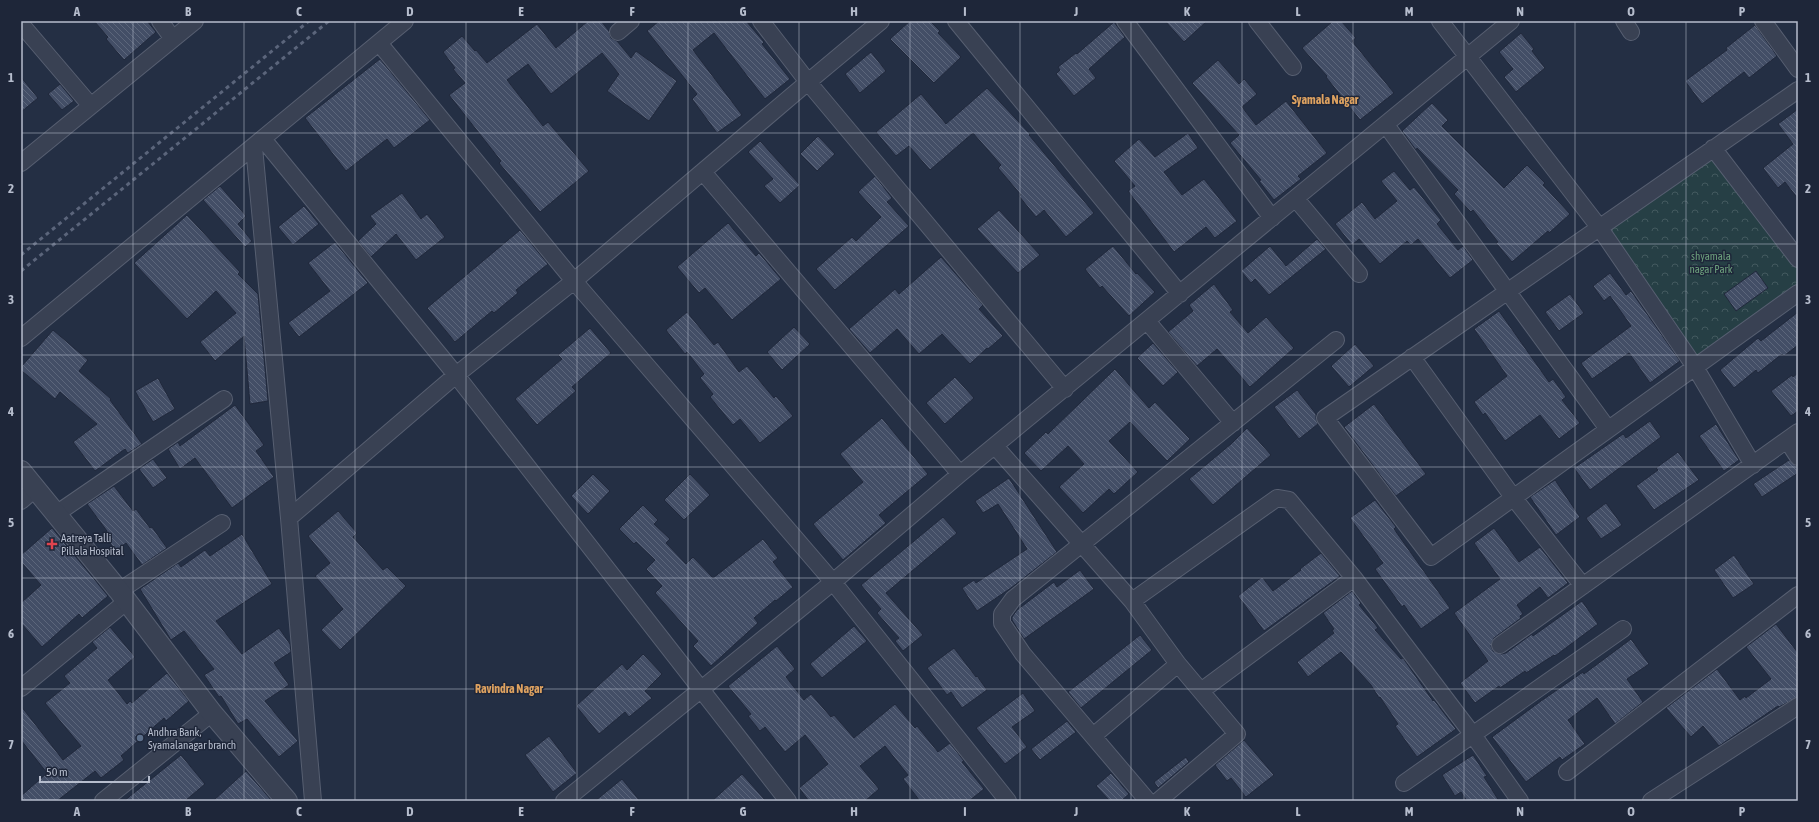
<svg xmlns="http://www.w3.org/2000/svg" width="1819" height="822" viewBox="0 0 1819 822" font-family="'Asap Condensed',sans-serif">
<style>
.park{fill:url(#park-crowns)}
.building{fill:url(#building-back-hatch);stroke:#20283b}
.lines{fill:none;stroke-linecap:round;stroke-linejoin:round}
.minor-casing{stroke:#575f71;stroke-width:18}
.tertiary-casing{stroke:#575f71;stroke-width:22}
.minor{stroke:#394153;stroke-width:16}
.tertiary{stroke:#394153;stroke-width:20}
.rail{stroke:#5b657b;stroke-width:3;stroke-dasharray:4 4;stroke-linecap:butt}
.grid{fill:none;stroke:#b6bdcd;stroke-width:1;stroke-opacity:0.55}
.health-dot{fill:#e0444e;stroke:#1e2639;stroke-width:1.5}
.service-dot{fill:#5c6f8a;stroke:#1e2639;stroke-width:1.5}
.labels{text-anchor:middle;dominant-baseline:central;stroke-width:3;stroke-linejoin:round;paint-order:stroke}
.park-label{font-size:11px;fill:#6ca07c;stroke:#1e2639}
.poi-label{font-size:11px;fill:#b6bdcd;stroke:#1e2639;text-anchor:start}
.neighbourhood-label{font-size:12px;font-weight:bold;fill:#dea260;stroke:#1e2639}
.neatline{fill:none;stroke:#b6bdcd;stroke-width:1.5}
.grid-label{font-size:13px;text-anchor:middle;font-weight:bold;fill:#b6bdcd}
</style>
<defs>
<pattern id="park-crowns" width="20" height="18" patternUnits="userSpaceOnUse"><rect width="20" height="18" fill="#263f45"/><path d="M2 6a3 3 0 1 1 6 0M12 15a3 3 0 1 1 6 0" fill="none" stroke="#43595f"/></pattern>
<pattern id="building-back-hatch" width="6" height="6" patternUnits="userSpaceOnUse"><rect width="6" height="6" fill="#434e66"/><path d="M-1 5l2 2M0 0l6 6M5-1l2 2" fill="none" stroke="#5c667b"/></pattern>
</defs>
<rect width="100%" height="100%" fill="#242f44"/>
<path class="park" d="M1713,148L1798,259V293L1695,367L1599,227Z"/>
<path class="building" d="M94,21H147L156,32L124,60L106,39L108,37Z
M588,21H601L609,31L611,38L617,41L631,58L636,51L677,81L649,121L607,91L619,74L602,53L551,94L528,64L507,80L543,126L548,122L589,171L540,212L499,163L501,161L449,95L465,83L453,69L455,68L443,52L462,36L475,51L476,50L487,63L537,24L556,48Z
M659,21H746L764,42L762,44L790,79L765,99L714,33L693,50L742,115L717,133L692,99L697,94L647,31Z
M910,21H930L940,31L938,33L961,57L934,83L890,39Z
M1165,21H1207L1184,42Z
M1333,21H1341L1356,38L1352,41L1394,93L1360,120L1326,77L1327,76L1302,48Z
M1114,22L1125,37L1089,69L1096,78L1074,96L1056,74L1060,70L1058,67L1076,53L1077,54Z
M1755,25L1777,56L1749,78L1744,72L1702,104L1685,81L1727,50L1726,48Z
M1521,33L1534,49L1532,51L1545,68L1516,92L1504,77L1513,69L1499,52Z
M871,52L886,71L860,93L845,74Z
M380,59L430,120L394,148L387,139L346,171L305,118Z
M1218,60L1239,84L1244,79L1257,94L1242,107L1256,125L1286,101L1327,153L1298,176L1301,179L1274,200L1259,181L1261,180L1230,143L1239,135L1192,83Z
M21,77L38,98L21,112Z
M60,84L74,101L62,110L48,94Z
M987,88L1030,134L1029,135L1094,213L1066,237L1044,210L1036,217L1019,196L1021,195L998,168L1001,165L973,133L930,170L909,146L896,156L876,132L921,94L946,124Z
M1432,103L1448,120L1442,126L1504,188L1527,165L1545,183L1543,185L1570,214L1549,233L1548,231L1512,262L1496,243L1498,242L1473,210L1471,212L1454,194L1458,190L1417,148L1416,150L1402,131Z
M1798,109V199L1785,182L1778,188L1763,168L1793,144L1778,124Z
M1188,133L1198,148L1164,172L1182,195L1204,179L1237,221L1215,238L1206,227L1174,252L1128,191L1135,186L1114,161L1139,139L1155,157Z
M818,136L835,154L817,171L800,154Z
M760,141L800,185L780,203L764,186L773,179L748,152Z
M1394,171L1410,190L1414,187L1441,220L1437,224L1458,250L1463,246L1473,260L1450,278L1418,239L1411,245L1407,241L1380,264L1359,239L1352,245L1335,224L1362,202L1375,219L1397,201L1381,181Z
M875,176L892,198L887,202L909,226L835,290L816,269L852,237L856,241L881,217L858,192Z
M220,186L246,216L238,224L252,241L245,247L203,200Z
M402,193L421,219L427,214L445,237L416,260L396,234L371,257L358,241L376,224L370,216Z
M304,206L319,224L293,245L278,227Z
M999,210L1040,255L1018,273L977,229Z
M187,215L240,272L238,274L258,294L268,401L250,404L244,336L215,361L200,342L236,313L216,291L187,319L134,263Z
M728,223L756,256L759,253L781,279L732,320L705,288L699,293L677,267Z
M520,230L548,264L516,290L518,293L494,313L492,311L455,342L427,308Z
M1317,239L1326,249L1269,295L1255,279L1251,283L1241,271L1270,246L1286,266Z
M335,242L368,283L299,337L288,323L330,291L308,263Z
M1113,246L1136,274L1137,273L1155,292L1129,316L1102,286L1100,288L1085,269Z
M941,257L983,305L979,309L1003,336L988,349L987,348L970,364L942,334L919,354L897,329L870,353L849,329L895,289L899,294Z
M1756,271L1768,288L1736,311L1724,294Z
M1610,273L1626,295L1631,291L1680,361L1650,383L1629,353L1592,379L1581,363L1631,326L1610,296L1604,301L1593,286Z
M1214,284L1233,310L1230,312L1248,333L1266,317L1294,348L1250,387L1217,349L1197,366L1168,332L1193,311L1189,305Z
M1570,294L1584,313L1559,331L1545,312Z
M1499,311L1549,382L1553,379L1566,397L1562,400L1580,423L1559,439L1540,415L1505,441L1485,413L1483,415L1474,402L1507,376L1474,329Z
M687,312L714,345L718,342L739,372L747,366L774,398L776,396L793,416L760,443L740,419L733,425L710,397L713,394L700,378L704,374L687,352L685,354L666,330Z
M1798,312V345L1784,356L1782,354L1758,373L1756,370L1734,388L1720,370L1758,338L1761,341Z
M794,327L810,344L782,370L767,352Z
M590,328L611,353L572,387L576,391L537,425L515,399L562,359L558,355Z
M53,330L88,360L79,371L111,399L110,400L142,444L128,453L125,449L95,471L73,442L97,424L60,392L55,399L21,370V367Z
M1153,343L1178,372L1163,386L1137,358Z
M1355,344L1374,366L1349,387L1331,366Z
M1115,369L1149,408L1155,402L1190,439L1167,461L1130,422L1109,441L1138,472L1114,494L1109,489L1083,513L1059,487L1084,464L1068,446L1041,471L1024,453L1046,432L1048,434Z
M1798,373V411L1791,416L1771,391L1792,375L1793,377Z
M955,377L974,398L945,424L926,403Z
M158,378L175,409L153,422L135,391Z
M1297,390L1316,414V419L1318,424L1299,439L1274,407Z
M1374,404L1426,474L1396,496L1344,427Z
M235,405L264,445L256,451L274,477L232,508L195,458L180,469L168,449L178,442L180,446Z
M882,418L928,474L879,515L886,523L843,560L813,524L863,482L840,454Z
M1650,421L1661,437L1590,490L1574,468L1623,434L1626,438Z
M1716,424L1739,460L1724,471L1699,436Z
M1247,428L1271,455L1213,505L1189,479L1231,444Z
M1678,452L1699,480L1654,510L1636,486L1658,470L1656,468Z
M153,459L167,478L153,488L139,469Z
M1789,460L1796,466L1798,473L1762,497L1753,484Z
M593,474L610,491L588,514L571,496Z
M690,474L710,495L684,520L664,500Z
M1009,478L1057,552L1011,588L977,611L962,588L974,580L976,583L1027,549L998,504L983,513L975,501Z
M1555,480L1580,517L1556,535L1530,497Z
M114,486L133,511L136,509L150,528L152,527L167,548L142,565L126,543L116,551L103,534L107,531L87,504Z
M1375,500L1396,527L1394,529L1450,608L1421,629L1404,605L1402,607L1375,569L1383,563L1350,518Z
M1606,503L1622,525L1601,539L1586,518Z
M643,505L658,520L654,524L670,539L666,543L686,564L693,557L713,578L763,539L778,558L773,562L793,587L776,601L775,600L754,618L758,623L711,666L693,646L698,641L655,593L662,586L646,569L655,560L636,542L634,544L619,529Z
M338,511L357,533L353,537L383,570L387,567L406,586L340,650L321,630L343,609L315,576L330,563L308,536Z
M943,517L957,533L886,593L923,635L903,651L895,641L899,638L877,613L881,609L861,585Z
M52,528L108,596L82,618L79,614L42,647L21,623V603L41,585L21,562V555Z
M1494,528L1519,562L1540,547L1568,583L1548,598L1540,587L1517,605L1523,614L1520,616L1521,618L1494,638L1491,646L1493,651L1501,654L1506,653L1532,634L1533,636L1582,601L1598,624L1555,656L1554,655L1526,673L1525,671L1500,688L1499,686L1475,703L1460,683L1488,661L1454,613L1500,579L1474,543Z
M242,534L272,584L216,621L242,654L279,628L290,644L291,652L274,663L289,685L265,701L298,741L279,757L247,719L238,724L221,696L219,697L204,675L214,669L184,631L171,640L140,589L178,563L181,567L205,550L210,556Z
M1321,553L1340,576L1264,631L1238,596L1262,577L1273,591L1301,570L1300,569Z
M1734,555L1754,584L1733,598L1714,570Z
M1080,570L1094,589L1024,639L1012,620V617L1017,610L1054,582L1057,587Z
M1352,591L1361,603L1359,605L1378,628L1375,630L1401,659L1403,658L1433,701L1434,700L1456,729L1417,757L1395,726L1398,724L1380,697L1379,698L1371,685L1341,652L1308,677L1297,662L1334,633L1332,630L1334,629L1323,613Z
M1776,624L1798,653V697L1779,707L1778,706L1719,746L1703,726L1691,737L1666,708L1717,669L1740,700L1745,696L1746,698L1771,679L1746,647Z
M854,626L867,641L822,678L810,664Z
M110,627L135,657L108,680L127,704L130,701L132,703L167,673L189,701L166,721L164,718L121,756L124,760L101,778L95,771L57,801H21V796L47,773L21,740V706L63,760L81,746L45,703L70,683L64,676L97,648L92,642Z
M1140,635L1152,650L1081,708L1068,692Z
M1631,639L1649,664L1627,679L1643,702L1615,724L1597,698L1568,720L1585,744L1562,760L1560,757L1526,782L1492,737L1541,701L1583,672L1584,674Z
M777,646L795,669L786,677L804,700L811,694L831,717L834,715L854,738L895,704L915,728L917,726L938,752L950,743L964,761L962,762L984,789L969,801H920L903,779L908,775L885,746L860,766L879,789L865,801H809L799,788L828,764L805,735L785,752L765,727L760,731L748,716L751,714L728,686Z
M954,648L976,677L977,676L987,690L962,708L951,692L947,695L927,668Z
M643,654L662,674L645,691L652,698L629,717L625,712L599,734L576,706L622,664L627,670Z
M1023,693L1035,711L1012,727L1027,747L1005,764L976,728Z
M1067,721L1076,732L1040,760L1031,749Z
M549,736L577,773L553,792L525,755Z
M1244,740L1274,775L1246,797L1231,778L1227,781L1215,765Z
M181,755L205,784L185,801H124Z
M1473,755L1487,776L1484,777L1499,801H1467L1461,792L1455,796L1442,775Z
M1186,757L1189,762L1158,788L1154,782Z
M246,771L272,801H213Z
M1111,773L1129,794L1121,801H1110L1096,786Z
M742,774L766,801H712Z
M622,779L640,801H595Z"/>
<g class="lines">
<defs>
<path id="minor" d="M160,21L173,39
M761,21L808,82L1065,389
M956,21L1180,294
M1125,21L1272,218
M1257,21L1293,67
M1440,21L1599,227L1695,367L1753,465
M1624,21L1631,32
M1763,21L1798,69
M21,24L91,106
M618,32L631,21
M379,43L574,281L833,582L1008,801
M1798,90L1325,418L1431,557L1798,293
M1386,125L1608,429
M263,139L456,375L788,801
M254,147L289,518L313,801
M1713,148L1798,259
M21,163L195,21
M703,172L960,474
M1296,199L1359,274
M1147,321L1233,423
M21,338L405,21
M1412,357L1513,497L1583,586
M1787,440L1798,457
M995,446L1132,601L1178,664L1237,734L1158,801
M21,501L35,489
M56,514L224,399
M289,518L456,375L574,281L808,82L881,21
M119,591L222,523
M1132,601L1277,498L1289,500L1354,578L1473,735L1520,801
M1500,645L1798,432
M21,688L127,601
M1201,691L1354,578
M1093,736L1178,664
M1567,772L1798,595
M1404,783L1623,629
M103,801L212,713
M564,801L833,582L960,474L1511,21
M1148,801L1023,654L1002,623V614L1013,599L1336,340
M1651,801L1798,706"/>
<path id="tertiary" d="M21,471L119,591L212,713L287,801"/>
</defs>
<use href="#minor" class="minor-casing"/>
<use href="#tertiary" class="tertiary-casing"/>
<use href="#minor" class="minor"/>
<use href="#tertiary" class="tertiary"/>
<path class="rail" d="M21,255L309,21
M21,271L329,21"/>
</g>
<path class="grid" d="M133,21V801M244,21V801M355,21V801M466,21V801M577,21V801M688,21V801M799,21V801M910,21V801M1020,21V801M1131,21V801M1242,21V801M1353,21V801M1464,21V801M1575,21V801M1686,21V801M21,133H1798M21,244H1798M21,355H1798M21,467H1798M21,578H1798M21,689H1798"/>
<path class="health-dot" d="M50 538h4v4h4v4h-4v4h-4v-4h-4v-4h4z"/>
<circle class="service-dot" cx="140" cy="738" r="4"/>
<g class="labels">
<g class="park-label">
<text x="1711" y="256">shyamala<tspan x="1711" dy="13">nagar Park</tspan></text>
</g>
<g class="poi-label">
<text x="61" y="538">Aatreya Talli<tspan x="61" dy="13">Pillala Hospital</tspan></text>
<text x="148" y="732">Andhra Bank,<tspan x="148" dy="13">Syamalanagar branch</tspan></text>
</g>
<g class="neighbourhood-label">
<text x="1325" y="100">Syamala Nagar</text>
<text x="509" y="689">Ravindra Nagar</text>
</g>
</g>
<rect width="1819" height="822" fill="none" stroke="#1e2639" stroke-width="44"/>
<path d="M40 776v6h109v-6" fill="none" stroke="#b6bdcd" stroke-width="2"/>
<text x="46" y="776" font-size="12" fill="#b6bdcd" stroke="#1e2639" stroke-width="3" paint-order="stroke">50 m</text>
<rect x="22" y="22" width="1775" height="778" class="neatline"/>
<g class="grid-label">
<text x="77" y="16">A</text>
<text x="188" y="16">B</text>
<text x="299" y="16">C</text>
<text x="410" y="16">D</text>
<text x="521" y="16">E</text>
<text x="632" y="16">F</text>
<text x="743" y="16">G</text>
<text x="854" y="16">H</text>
<text x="965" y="16">I</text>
<text x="1076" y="16">J</text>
<text x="1187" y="16">K</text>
<text x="1298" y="16">L</text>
<text x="1409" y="16">M</text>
<text x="1520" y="16">N</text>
<text x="1631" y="16">O</text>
<text x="1742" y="16">P</text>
<text x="11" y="82">1</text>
<text x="1808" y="82">1</text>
<text x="11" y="193">2</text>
<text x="1808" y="193">2</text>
<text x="11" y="304">3</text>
<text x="1808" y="304">3</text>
<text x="11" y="416">4</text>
<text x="1808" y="416">4</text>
<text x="11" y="527">5</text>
<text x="1808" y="527">5</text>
<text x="11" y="638">6</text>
<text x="1808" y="638">6</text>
<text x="11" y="749">7</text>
<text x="1808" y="749">7</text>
<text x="77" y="816">A</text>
<text x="188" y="816">B</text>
<text x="299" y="816">C</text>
<text x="410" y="816">D</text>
<text x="521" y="816">E</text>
<text x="632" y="816">F</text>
<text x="743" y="816">G</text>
<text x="854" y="816">H</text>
<text x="965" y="816">I</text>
<text x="1076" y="816">J</text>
<text x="1187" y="816">K</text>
<text x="1298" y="816">L</text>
<text x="1409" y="816">M</text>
<text x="1520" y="816">N</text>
<text x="1631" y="816">O</text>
<text x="1742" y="816">P</text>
</g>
</svg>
